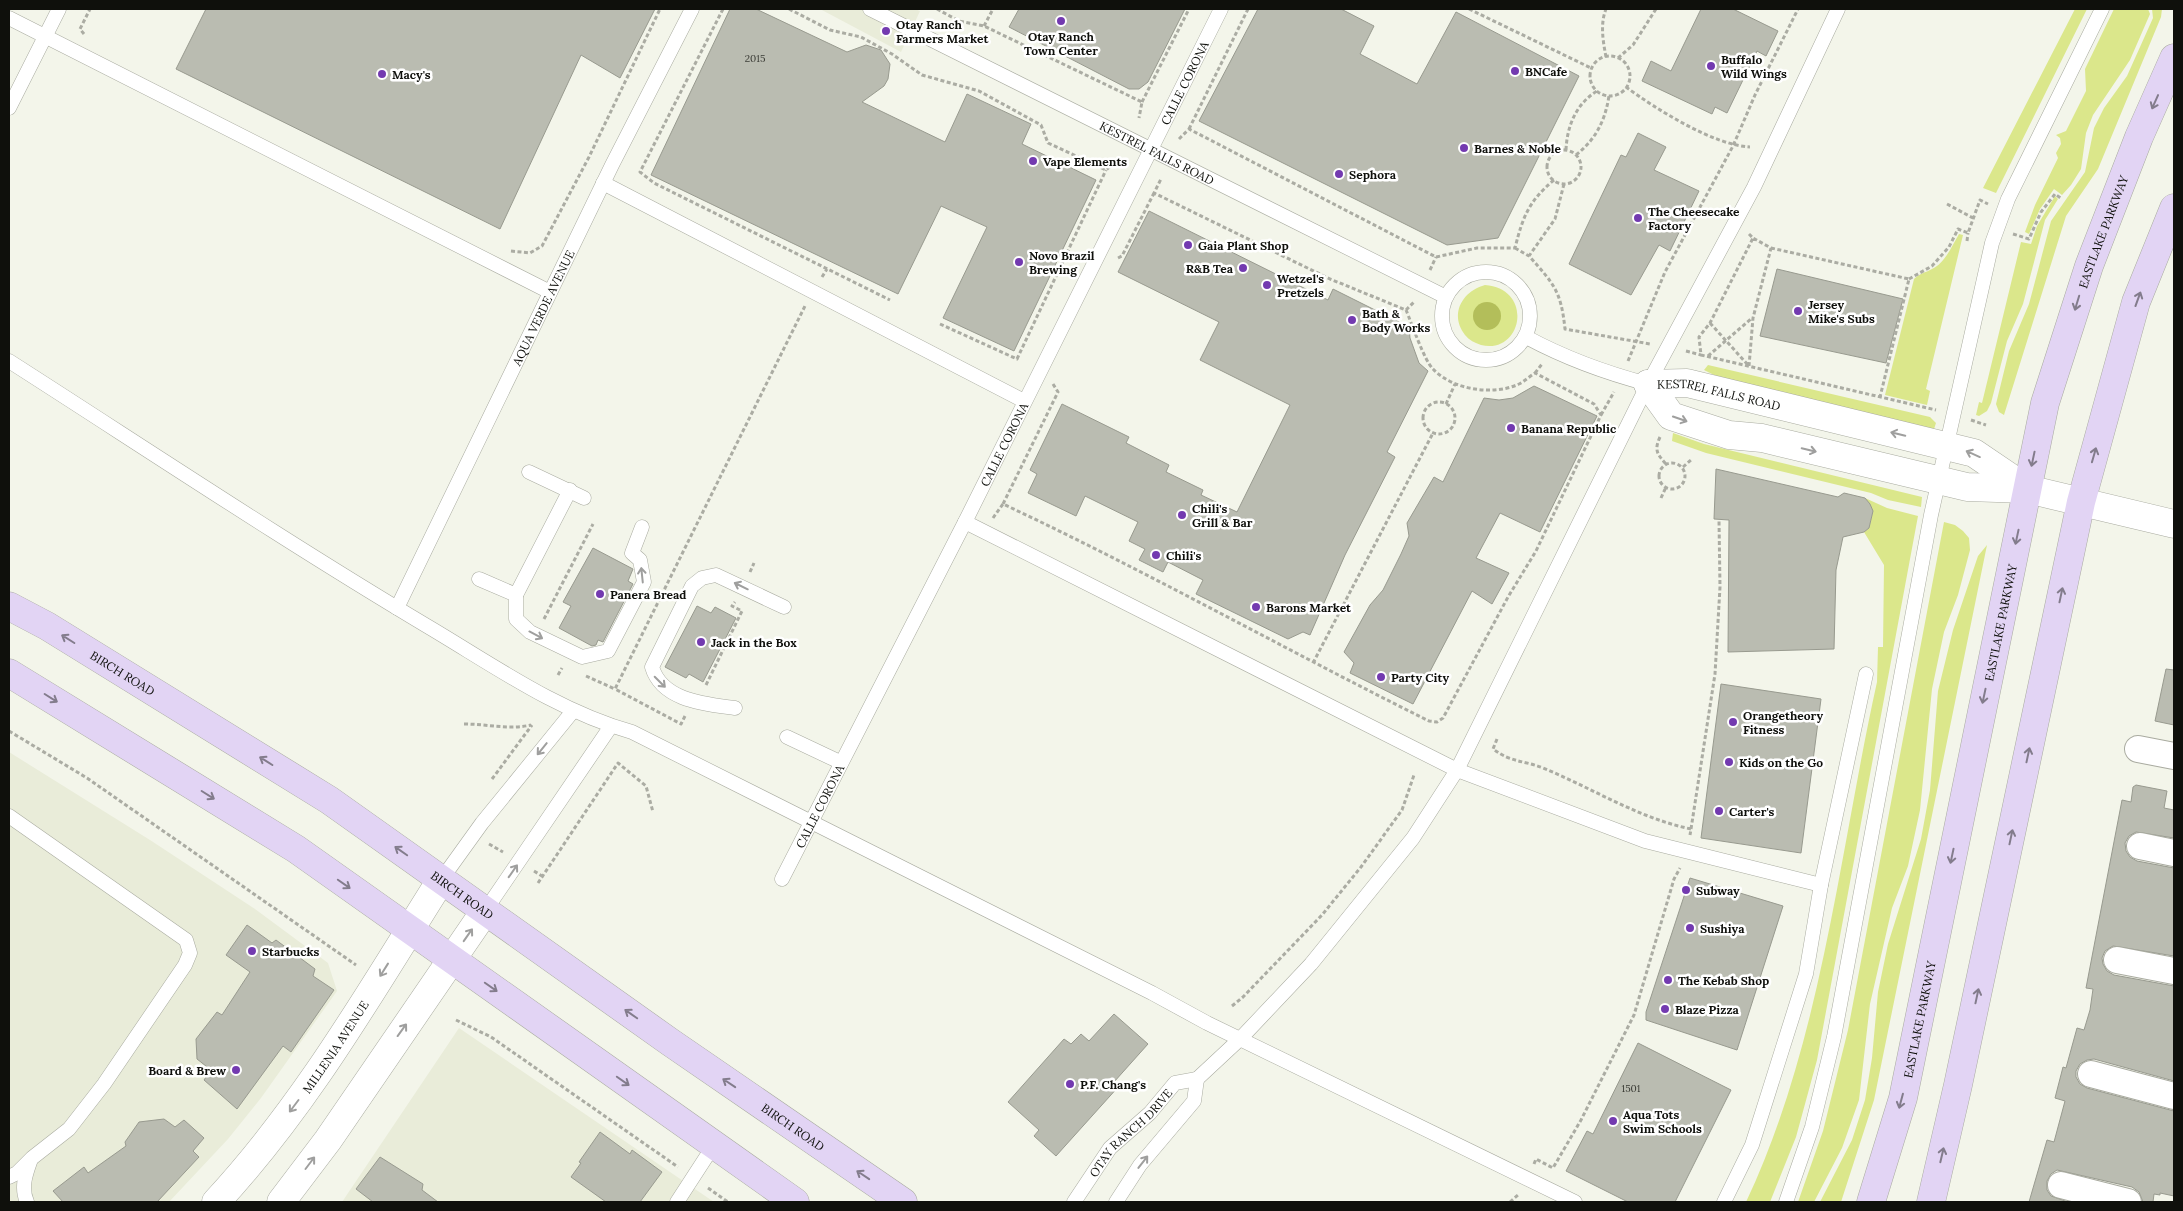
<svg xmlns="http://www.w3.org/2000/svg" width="2183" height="1211" viewBox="0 0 2183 1211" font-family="Lora,serif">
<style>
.built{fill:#e9ecd9}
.green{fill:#dbe78b}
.water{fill:#b3be5a}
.building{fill:#babcb1;stroke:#989a8f}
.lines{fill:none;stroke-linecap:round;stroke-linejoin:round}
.service-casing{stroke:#a9aba0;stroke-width:15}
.minor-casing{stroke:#a9aba0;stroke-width:28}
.tertiary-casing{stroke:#a9aba0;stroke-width:29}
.secondary-casing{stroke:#a9aba0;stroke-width:29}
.path{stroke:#abaca3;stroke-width:3;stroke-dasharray:4 2.5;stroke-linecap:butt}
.service{stroke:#fff;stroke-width:14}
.minor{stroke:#fff;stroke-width:26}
.tertiary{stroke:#fff;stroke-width:28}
.secondary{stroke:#e2d4f4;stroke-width:28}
.oneway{stroke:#837c8c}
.oneway2{stroke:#9f9f9e}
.poi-dot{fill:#733ab0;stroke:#fff;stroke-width:2}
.labels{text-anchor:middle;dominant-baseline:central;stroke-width:5;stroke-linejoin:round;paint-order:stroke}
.number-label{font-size:10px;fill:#3a3b35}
.poi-label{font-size:12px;font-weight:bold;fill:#0f100c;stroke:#fff;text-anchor:start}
.street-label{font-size:12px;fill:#0f100c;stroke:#fff}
</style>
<rect width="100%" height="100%" fill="#f3f5ea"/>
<path class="built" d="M820,9H915L920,11L901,52Z
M9,752L150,840L255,909L328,963L337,991L261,1098L228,1139L169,1202H9Z
M459,1028L714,1202H342Z"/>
<path class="green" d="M2075,9H2087L1996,193L1983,188Z
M2114,9H2148L2150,14L2130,60L2093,115L2086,133L2081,169L2071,185L2062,195L2054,189L2040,209L2029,234L2025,232L2035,205L2058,158L2056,153L2061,144L2060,138L2056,135L2066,131L2086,91L2085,69Z
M2152,9H2162L2161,17L2098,169L2066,216L2004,415L1999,412L1996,404L2009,351L2029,304L2051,221L2085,172L2094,128L2104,108L2127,76L2153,18Z
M2055,196L2058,199L2045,220L2023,304L2007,341L1991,403L1987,411L1979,416L1976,415L1979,402L1982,403L2021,242L2031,244L2037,226Z
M1959,234L1963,235L1926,389L1930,391L1927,405L1885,395L1914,279C1920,273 1925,273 1932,269C1945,263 1952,246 1959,234Z
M1485,285C1535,289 1522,355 1481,345C1475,343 1469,340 1465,335C1449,315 1462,291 1485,285Z
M1708,365L1930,417L1936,423L1934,429L1718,377L1704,370Z
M1673,433L1704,444L1922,497L1921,507L1888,500L1871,493L1706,453L1672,441Z
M1865,498L1887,508L1918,516L1817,1060L1796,1137L1770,1202H1746C1822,1041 1839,854 1877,682L1878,647H1883L1884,565L1864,532L1869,528L1873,511Z
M1944,522L1955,525L1963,531L1969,538L1970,550L1958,595L1944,632L1932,689L1920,810L1908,866L1892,908L1870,1004L1859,1100L1842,1148L1814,1202H1798L1823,1131L1848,1030Z
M1987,545L1874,1100L1841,1202H1820L1852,1140L1865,1100L1872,1058L1878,992L1888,944L1921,839L1930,790L1938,691L1953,630L1978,556Z"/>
<path class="water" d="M1473 316a14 14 0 1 1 28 0a14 14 0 1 1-28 0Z"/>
<path class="building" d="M206,9H655L620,78L581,55L500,229L176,69Z
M730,9H756L847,52L866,45L881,50L890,64L888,79L884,86L862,102L945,142L967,94L1031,124L1022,144L1096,180L1014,351L943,318L987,227L941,206L898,294L651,175Z
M1019,9H1185L1148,82L1139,89H1129L1009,27Z
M1258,9H1341L1374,26L1360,54L1417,84L1456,12L1579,76L1498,238L1447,245L1199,121Z
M1701,9H1733L1778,31L1766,56L1757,51L1727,113L1715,107L1712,114L1642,81L1651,61L1671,71Z
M1638,133L1666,147L1654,170L1699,191L1670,251L1659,245L1631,295L1569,264L1621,155L1626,157Z
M1149,211L1328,300L1333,289L1409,327L1410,338L1419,363L1428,371L1387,452L1395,457L1345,555L1310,635L1303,632L1288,639L1196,594L1203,580L1168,562L1163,572L1139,560L1145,549L1129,541L1138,522L1085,496L1076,516L1028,493L1037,474L1030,470L1062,404L1129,437L1126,443L1169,465L1166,472L1203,490L1201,495L1237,512L1290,405L1200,360L1219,322L1118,272Z
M1777,269L1903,299L1886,363L1760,336Z
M1534,386L1597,416L1540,532L1500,513L1476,558L1509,573L1492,604L1472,591L1413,704L1350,673L1354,663L1344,652L1370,605L1383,590L1401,554L1409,536L1407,523L1434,477L1443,482L1484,398L1499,400L1513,398Z
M1716,469L1838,497L1844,493L1865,498L1870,504L1873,511L1869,528L1864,532L1843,537L1836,570L1834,649L1728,652L1729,520L1714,519Z
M593,548L633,569L628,581L633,584L603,642L598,640L596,645L592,646L559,628L571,606L563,602Z
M697,606L711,613L715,607L736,618L703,682L689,674L686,678L665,667Z
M2166,669L2174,670V725L2155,721Z
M1721,684L1821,699L1801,853L1701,838Z
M2136,785L2167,791L2164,808L2174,810V838L2136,832L2129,836L2125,843L2126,851L2130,857L2137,861L2174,868V956L2113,946L2105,951L2102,958L2103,964L2107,971L2114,975L2174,986V1081L2094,1059L2087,1060L2080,1064L2076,1071V1077L2080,1084L2087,1088L2174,1111V1196L2160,1193V1195L2154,1194L2153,1202H2143L2139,1192L2132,1187L2057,1170L2051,1174L2047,1181V1190L2051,1196L2068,1202H2029L2047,1140L2054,1142L2065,1101L2055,1098L2063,1067L2066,1068L2077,1028L2084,1030L2090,1010L2093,989L2086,988L2122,800L2131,802L2133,787Z
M1690,878L1783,906L1737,1050L1646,1020V1012Z
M247,925L272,943L276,940L315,969L313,976L334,990L291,1052L283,1046L237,1109L204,1080L211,1070L197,1059L196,1039L217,1012L222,1015L250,972L226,955Z
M1114,1014L1148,1044L1114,1082L1119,1086L1056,1156L1034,1136L1039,1130L1008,1102L1064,1039L1071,1044L1081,1034L1089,1041Z
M1638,1043L1731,1090L1675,1202H1628L1566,1171L1587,1131L1593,1134Z
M164,1119L175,1127L184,1120L204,1138L193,1151L199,1157L157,1202H63L53,1191L84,1167L88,1173L126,1146L125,1142L139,1122Z
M600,1132L630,1154L632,1150L662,1172L640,1202H606L571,1177L581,1163L579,1162Z
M380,1157L423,1184L422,1190L438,1202H373L356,1189Z"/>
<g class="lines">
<defs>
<g id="service">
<path id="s1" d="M870,9L1446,297"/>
<path d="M9,18L550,292"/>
<path d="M9,108L59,9"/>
<path d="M603,183L1024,401"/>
<circle cx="1486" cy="316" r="44"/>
<path d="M1526,337C1565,358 1606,373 1648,384"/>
<path d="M9,361C148,450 286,542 427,626C493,665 557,711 632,732L1152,993L1207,1023L1575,1202"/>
<path d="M529,472L584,498"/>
<path d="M965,522L1457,770L1645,841L1821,885"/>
<path d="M479,579L516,595L570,490"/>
<path d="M516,595V619L530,632L582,657L608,651L644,582L640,560L632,553L642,527"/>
<path id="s2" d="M397,608L612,165L692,9"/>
<path d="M735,708C706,704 662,701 652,667L692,586L702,578L716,575L784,607"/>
<path d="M787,737L840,762"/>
<path d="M9,816L186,940L190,953L185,965L104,1084L69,1129L32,1158L17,1173L9,1177"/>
<path id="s3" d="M782,879L965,522L1221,9"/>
<path d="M441,880L482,823L573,711"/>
<path d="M485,911L611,726"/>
<path d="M1197,1079L1241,1038L1311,964L1413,838L1457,770L1648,384L1754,187L1838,9"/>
<path d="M27,1202C21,1188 25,1176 30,1162"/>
<path d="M677,1202L714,1145"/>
<path id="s4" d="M1074,1202L1110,1148L1150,1113L1175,1083L1197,1079"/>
<path d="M1116,1202L1140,1165L1194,1101L1197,1079"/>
<path d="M1724,1202L1752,1145L1806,974L1821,885L1866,674"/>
<path d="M1786,1202L1812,1127L1834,1037L1931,515L1992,243L2008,199L2102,9"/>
</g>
<path id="minor" d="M2138,749L2174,756
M2140,846L2174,853
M2117,960L2174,971
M2091,1074L2174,1096
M2061,1185L2128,1202"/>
<g id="tertiary">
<path d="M1648,384L1671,416L1729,435L1762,438L1967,487L2027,489L2174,524"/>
<path id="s5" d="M1648,384L1687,383L1974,453L2027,489"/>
<path id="s6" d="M216,1202C306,1105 371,991 441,880"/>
<path d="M281,1202L328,1140L485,911"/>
</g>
<g id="secondary">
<path id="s7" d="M9,606L47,626L329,800L670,1042L903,1202"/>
<path d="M9,673L296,849L795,1202"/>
<path id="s8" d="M1871,1202L1903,1098L2045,403L2089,266L2139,137L2174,58"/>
<path d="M1931,1202L1958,1085L2081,502L2136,302L2174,208"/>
</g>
</defs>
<use href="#service" class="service-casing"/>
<use href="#minor" class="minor-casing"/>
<use href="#tertiary" class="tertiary-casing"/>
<use href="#secondary" class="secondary-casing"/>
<path class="path" d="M723,9L640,172L654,183L890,300
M789,9L830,30L861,37L892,54L922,75L979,91L1041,125L1048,143L1106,170L1118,160
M937,9L959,21L984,26L1142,102L1139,118
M1469,9L1591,68
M984,26L993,9
M84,34L80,29L90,9
M1590 76a20 20 0 1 1 40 0a20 20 0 1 1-40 0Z
M1606,57C1603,41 1600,24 1606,9
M1618,58L1633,45L1656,9
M1626,87C1656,109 1713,145 1750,147
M1142,102L1189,9
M1189,129L1248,9
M1179,139L1189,129L1436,257L1477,248H1515C1523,216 1529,201 1554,180
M1566,150C1567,126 1576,104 1597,91
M1547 167a17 17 0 1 1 34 0a17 17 0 1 1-34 0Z
M1576,155C1596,139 1605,121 1609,96
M1564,184L1555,219L1529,256C1554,284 1561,291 1565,329L1650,344
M1947,204L1973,218
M1749,234L1753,238L1710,323L1699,337L1701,355L1936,410
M2013,234L2029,239L2041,212L2055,194L2062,199
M1967,241L1968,233
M1515,248L1529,256
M1771,248L1909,279L1880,397
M511,251L530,253L542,246L589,157L660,9
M1118,258L1122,256L1154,193
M1430,270L1436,257
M822,277L827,269
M1909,279L1932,266L1949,247L1958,229L1968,233L1980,200L1988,204
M1406,310L1414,302
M1710,323L1748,365
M940,324L1017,359L1106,170
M1686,351L1701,355
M1708,356L1752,318
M1628,361L1665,272L1733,146L1755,95L1798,9
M1749,366L1753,318L1771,248L1753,238
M1535,373L1542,364
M1053,384L1058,392L1003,504C1148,572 1286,650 1429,721L1437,722L1443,718L1508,597L1536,551L1601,415L1594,404L1535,373C1530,376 1525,381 1519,384C1493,396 1453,390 1433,369C1424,360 1412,324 1406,310L1330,279L1154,193L1161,179
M1423 418a16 16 0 1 1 32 0a16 16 0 1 1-32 0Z
M1446,404L1455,384
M1601,415L1614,392
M1971,420L1986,425
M1660,437C1654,450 1657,454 1666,464
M1659 476a13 13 0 1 1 26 0a13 13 0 1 1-26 0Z
M1683,467L1692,459
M1661,498L1666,487
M993,518L1003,504
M750,572L754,563
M544,619L593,524
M1313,663L1433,433
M558,675L562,668
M586,676L615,689
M706,685L742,611L732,606L735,602
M685,716L681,724L615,689L805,306
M464,724C487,724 508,730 531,725
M9,731L87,778L356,965
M1497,739L1493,749C1512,763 1523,760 1543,768C1592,788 1638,818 1691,829L1690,835
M492,779L532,725
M1691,829L1715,674L1720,587L1719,520
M489,844L503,852
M534,871L542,876
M538,883L618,763L646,786L653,812
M1232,1006L1243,997L1322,915L1361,867L1402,810L1414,775
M456,1020L491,1037L678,1167
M1534,1164L1536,1159L1553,1168L1581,1120L1634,1015L1674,879L1680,868
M708,1188L728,1202
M1510,1202L1519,1194"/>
<use href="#service" class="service"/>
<use href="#minor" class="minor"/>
<use href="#tertiary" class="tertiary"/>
<use href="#secondary" class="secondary"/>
</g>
<defs><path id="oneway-shaft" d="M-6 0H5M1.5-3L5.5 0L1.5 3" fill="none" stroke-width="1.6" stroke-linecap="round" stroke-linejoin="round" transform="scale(1.25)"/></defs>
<g class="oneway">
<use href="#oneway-shaft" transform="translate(2155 102) rotate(114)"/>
<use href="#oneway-shaft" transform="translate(2138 299) rotate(-70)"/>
<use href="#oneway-shaft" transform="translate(2077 303) rotate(107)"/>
<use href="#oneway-shaft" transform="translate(2094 455) rotate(-74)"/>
<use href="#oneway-shaft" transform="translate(2033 459) rotate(102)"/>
<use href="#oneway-shaft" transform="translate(2017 537) rotate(102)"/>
<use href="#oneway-shaft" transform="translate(2061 595) rotate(-78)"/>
<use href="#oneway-shaft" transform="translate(68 639) rotate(-148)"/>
<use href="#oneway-shaft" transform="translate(1984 696) rotate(102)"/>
<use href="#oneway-shaft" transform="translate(51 698) rotate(32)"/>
<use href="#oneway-shaft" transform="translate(2028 755) rotate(-78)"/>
<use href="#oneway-shaft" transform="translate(266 761) rotate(-148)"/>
<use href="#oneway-shaft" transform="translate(208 795) rotate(32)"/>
<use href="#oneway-shaft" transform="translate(2011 837) rotate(-78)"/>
<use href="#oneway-shaft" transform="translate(401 851) rotate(-145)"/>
<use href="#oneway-shaft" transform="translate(1952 856) rotate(102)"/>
<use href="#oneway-shaft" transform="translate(344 884) rotate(35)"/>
<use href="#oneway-shaft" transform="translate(491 987) rotate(35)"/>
<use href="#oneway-shaft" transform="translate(1977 996) rotate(-78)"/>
<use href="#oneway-shaft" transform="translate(631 1014) rotate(-145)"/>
<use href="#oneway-shaft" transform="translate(623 1081) rotate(35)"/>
<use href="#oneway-shaft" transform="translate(729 1083) rotate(-146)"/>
<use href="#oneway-shaft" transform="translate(1901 1101) rotate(105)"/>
<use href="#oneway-shaft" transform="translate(1942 1155) rotate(-77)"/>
<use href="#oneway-shaft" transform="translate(863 1175) rotate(-146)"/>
</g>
<g class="oneway2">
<use href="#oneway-shaft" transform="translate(1680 419) rotate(19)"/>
<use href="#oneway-shaft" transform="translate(1898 434) rotate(-166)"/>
<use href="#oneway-shaft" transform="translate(1809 450) rotate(13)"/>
<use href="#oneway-shaft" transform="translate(1973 454) rotate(-156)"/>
<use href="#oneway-shaft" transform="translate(642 575) rotate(-96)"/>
<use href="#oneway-shaft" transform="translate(741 586) rotate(-154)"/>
<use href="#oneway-shaft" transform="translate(536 635) rotate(28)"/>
<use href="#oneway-shaft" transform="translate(660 682) rotate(45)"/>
<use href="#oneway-shaft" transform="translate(542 749) rotate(129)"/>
<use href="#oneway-shaft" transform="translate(513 871) rotate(-55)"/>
<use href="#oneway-shaft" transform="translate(468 935) rotate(-55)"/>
<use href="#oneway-shaft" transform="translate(384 970) rotate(122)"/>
<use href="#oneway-shaft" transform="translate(402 1030) rotate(-54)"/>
<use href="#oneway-shaft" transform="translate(294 1106) rotate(127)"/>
<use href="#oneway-shaft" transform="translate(1143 1162) rotate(-52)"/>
<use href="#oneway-shaft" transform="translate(310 1163) rotate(-53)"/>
</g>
<g class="poi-dot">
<circle cx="1061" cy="21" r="5"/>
<circle cx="886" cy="31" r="5"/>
<circle cx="1711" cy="66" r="5"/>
<circle cx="1515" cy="71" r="5"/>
<circle cx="382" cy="74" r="5"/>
<circle cx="1464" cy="148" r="5"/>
<circle cx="1033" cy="161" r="5"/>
<circle cx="1339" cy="174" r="5"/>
<circle cx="1638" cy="218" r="5"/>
<circle cx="1188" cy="245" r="5"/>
<circle cx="1019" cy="262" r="5"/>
<circle cx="1243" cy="268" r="5"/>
<circle cx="1267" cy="285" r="5"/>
<circle cx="1798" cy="311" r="5"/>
<circle cx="1352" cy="320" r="5"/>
<circle cx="1511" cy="428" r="5"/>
<circle cx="1182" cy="515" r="5"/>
<circle cx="1156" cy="555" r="5"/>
<circle cx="600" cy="594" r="5"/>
<circle cx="1256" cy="607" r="5"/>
<circle cx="701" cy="642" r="5"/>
<circle cx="1381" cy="677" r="5"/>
<circle cx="1733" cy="722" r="5"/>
<circle cx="1729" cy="762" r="5"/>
<circle cx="1719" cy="811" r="5"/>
<circle cx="1686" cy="890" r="5"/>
<circle cx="1690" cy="928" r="5"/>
<circle cx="252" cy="951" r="5"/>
<circle cx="1668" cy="980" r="5"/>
<circle cx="1665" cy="1009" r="5"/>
<circle cx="236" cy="1070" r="5"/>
<circle cx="1070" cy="1084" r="5"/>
<circle cx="1613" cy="1121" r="5"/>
</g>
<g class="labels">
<g class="number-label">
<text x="755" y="58">2015</text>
<text x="1631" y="1088">1501</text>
</g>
<g class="poi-label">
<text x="896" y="24">Otay Ranch<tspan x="896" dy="14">Farmers Market</tspan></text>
<text x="1061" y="36" text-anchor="middle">Otay Ranch<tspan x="1061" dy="14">Town Center</tspan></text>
<text x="1721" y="59">Buffalo<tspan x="1721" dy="14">Wild Wings</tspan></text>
<text x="1525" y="71">BNCafe</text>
<text x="392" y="74">Macy's</text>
<text x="1474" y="148">Barnes &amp; Noble</text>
<text x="1043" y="161">Vape Elements</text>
<text x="1349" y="174">Sephora</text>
<text x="1648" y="211">The Cheesecake<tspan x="1648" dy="14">Factory</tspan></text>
<text x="1198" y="245">Gaia Plant Shop</text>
<text x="1029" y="255">Novo Brazil<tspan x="1029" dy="14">Brewing</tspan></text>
<text x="1233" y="268" text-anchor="end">R&amp;B Tea</text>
<text x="1277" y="278">Wetzel's<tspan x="1277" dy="14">Pretzels</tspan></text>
<text x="1808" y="304">Jersey<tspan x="1808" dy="14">Mike's Subs</tspan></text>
<text x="1362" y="313">Bath &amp;<tspan x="1362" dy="14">Body Works</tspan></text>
<text x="1521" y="428">Banana Republic</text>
<text x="1192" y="508">Chili's<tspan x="1192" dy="14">Grill &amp; Bar</tspan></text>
<text x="1166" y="555">Chili's</text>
<text x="610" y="594">Panera Bread</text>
<text x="1266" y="607">Barons Market</text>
<text x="711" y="642">Jack in the Box</text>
<text x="1391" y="677">Party City</text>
<text x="1743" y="715">Orangetheory<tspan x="1743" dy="14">Fitness</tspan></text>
<text x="1739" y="762">Kids on the Go</text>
<text x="1729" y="811">Carter's</text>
<text x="1696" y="890">Subway</text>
<text x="1700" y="928">Sushiya</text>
<text x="262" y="951">Starbucks</text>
<text x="1678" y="980">The Kebab Shop</text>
<text x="1675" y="1009">Blaze Pizza</text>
<text x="226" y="1070" text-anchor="end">Board &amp; Brew</text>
<text x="1080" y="1084">P.F. Chang's</text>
<text x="1623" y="1114">Aqua Tots<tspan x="1623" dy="14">Swim Schools</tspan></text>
</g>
<g class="street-label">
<text stroke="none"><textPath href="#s3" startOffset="892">CALLE CORONA</textPath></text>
<text stroke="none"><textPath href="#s1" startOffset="321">KESTREL FALLS ROAD</textPath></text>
<text stroke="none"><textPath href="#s8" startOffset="999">EASTLAKE PARKWAY</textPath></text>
<text stroke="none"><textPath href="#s2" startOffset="334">AQUA VERDE AVENUE</textPath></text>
<text stroke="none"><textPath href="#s5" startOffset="72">KESTREL FALLS ROAD</textPath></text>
<text stroke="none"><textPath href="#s3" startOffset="488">CALLE CORONA</textPath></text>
<text stroke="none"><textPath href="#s8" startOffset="594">EASTLAKE PARKWAY</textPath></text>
<text stroke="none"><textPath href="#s7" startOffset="132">BIRCH ROAD</textPath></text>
<text stroke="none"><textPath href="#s3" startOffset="82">CALLE CORONA</textPath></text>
<text stroke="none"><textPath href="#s7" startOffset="538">BIRCH ROAD</textPath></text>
<text stroke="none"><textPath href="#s8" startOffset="189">EASTLAKE PARKWAY</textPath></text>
<text stroke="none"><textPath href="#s6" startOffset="196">MILLENIA AVENUE</textPath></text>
<text stroke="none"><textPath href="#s7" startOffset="942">BIRCH ROAD</textPath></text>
<text stroke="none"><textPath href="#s4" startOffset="90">OTAY RANCH DRIVE</textPath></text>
</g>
</g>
<rect width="2183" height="1211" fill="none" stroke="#0f100c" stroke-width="20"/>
</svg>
